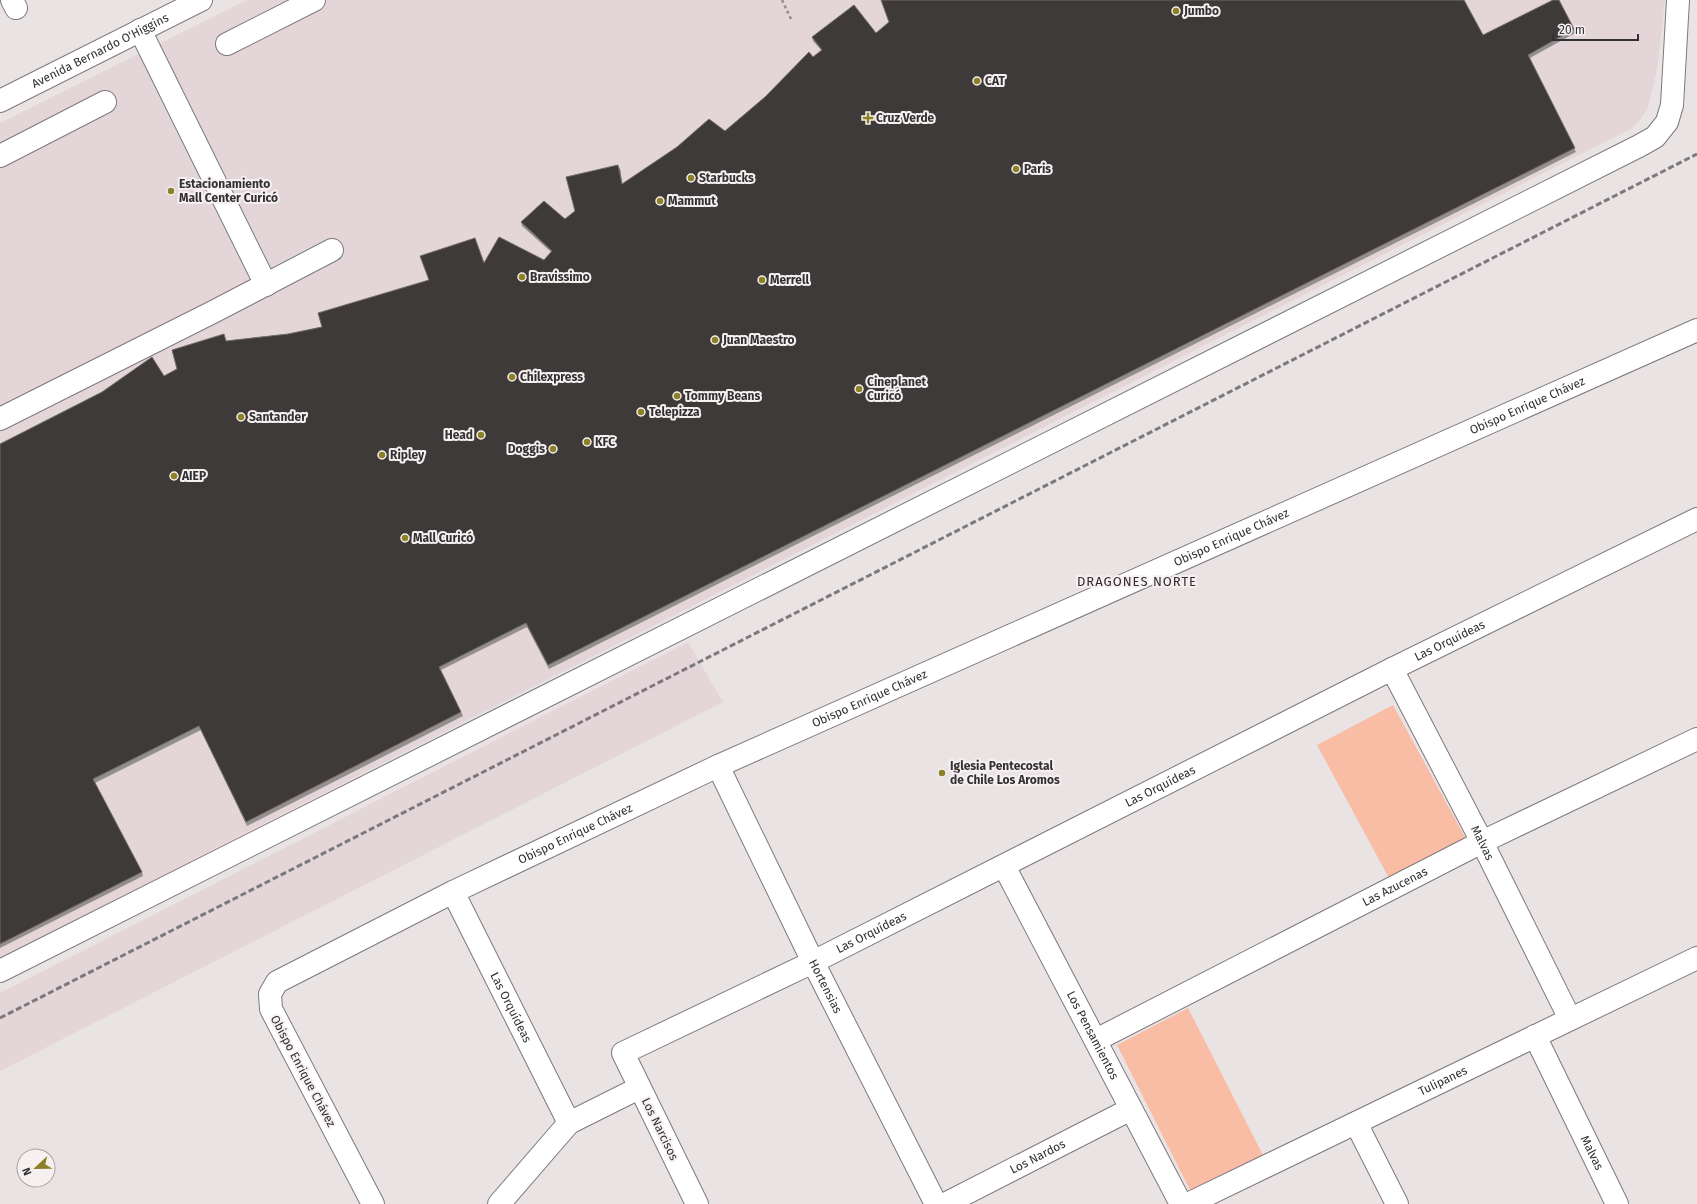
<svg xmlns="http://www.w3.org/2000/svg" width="1697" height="1204" viewBox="0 0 1697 1204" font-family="'Fira Sans',sans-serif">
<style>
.built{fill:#e4d5d9}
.green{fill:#f9bca5}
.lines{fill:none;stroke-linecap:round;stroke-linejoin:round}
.minor-casing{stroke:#7e797a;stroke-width:24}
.major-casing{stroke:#7e797a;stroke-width:24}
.path{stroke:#928e8f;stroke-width:2.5;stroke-dasharray:3 3;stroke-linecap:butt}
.minor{stroke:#fff;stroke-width:22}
.major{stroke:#fff;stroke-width:22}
.rail{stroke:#7c797a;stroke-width:3;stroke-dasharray:6 3;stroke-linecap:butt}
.wall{fill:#948e8f}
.shaded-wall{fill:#726d6d}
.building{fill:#3f3a3a;stroke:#726d6d}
.poi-dot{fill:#8d8128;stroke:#f6f0f1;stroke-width:1.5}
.labels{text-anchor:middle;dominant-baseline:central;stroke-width:4;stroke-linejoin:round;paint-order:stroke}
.poi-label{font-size:12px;font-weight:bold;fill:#323031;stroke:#f6f0f1;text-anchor:start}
.street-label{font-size:12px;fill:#323031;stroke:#f6f0f1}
.neighbourhood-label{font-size:13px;letter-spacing:1px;fill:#302b2c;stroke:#f6f0f1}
</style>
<rect width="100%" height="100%" fill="#e9e3e4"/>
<path class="built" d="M247,0H1665L1657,70L1648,107L1641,119L1632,128L0,958V123Z
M688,642L723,702L0,1071V993Z"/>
<path class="green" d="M1393,705L1472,850L1396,891L1317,745Z
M1188,1008L1266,1161L1194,1198L1117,1045Z"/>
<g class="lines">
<defs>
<g id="minor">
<path d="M12,0L16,8"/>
<path d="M140,30L266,285"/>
<path d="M227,44L314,0"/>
<path d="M0,156L105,102"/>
<path d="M0,419L213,312L332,250"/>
<path id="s1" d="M1392,669L1482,842L1570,1019"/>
<path id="s2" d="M718,766L813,962L936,1204"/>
<path id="s3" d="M1004,866L1181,1204"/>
<path id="s4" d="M453,892L569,1123"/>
<path d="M0,971L1639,146L1655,137L1667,122L1672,105L1678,0"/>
<path id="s5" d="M1535,1036L1617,1204"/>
<path id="s6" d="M1096,1040L1482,842L1697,739"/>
<path d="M1356,1123L1397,1204"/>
<path id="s7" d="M373,1204L271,1009L270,994L277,982L453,892L718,766L1697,330"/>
<path d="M499,1204L569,1123L639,1088"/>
<path id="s8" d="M697,1204L623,1053L813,962L1392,669L1697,519"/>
<path id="s9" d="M945,1204L1131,1109"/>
<path id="s10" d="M1188,1204L1697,958"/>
</g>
<g id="major">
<path id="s11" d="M0,101L201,0"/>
</g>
</defs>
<use href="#minor" class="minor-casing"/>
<use href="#major" class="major-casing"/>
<path class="path" d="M782,0L791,19"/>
<use href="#minor" class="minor"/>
<use href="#major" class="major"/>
<path class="rail" d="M0,1018L1697,154"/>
</g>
<path class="wall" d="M1574,29L1575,33L1530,58L1576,152L549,669L527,627L441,670L463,716L247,826L201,730L95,783L142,872L143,876L0,948V444L164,376L226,341L288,334L322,327L429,280L484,263L544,260L551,252L522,226L521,222L565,219L575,211L620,169L622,184L725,131L821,50L813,41L812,37L876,33L1483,35Z"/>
<path class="shaded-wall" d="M618,165L620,169L623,188L622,184Z"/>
<path class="building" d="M881,0H1464L1483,35L1553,0H1559L1574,29L1528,55L1575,148L548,665L526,623L439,667L461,712L246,822L199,726L93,779L142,872L0,944V444L102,392L152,357L164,376L177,369L172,350L224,334L226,341L288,334L322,327L318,313L429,280L420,256L475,238L484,263L499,237L544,260L552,251L521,222L544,201L565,219L575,211L566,177L618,165L622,184L677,147L709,119L725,131L765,97L809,52L813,57L822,50L812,37L854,5L876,33L889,22Z"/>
<g class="poi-dot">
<circle cx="1176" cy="11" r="4"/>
<circle cx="977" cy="81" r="4"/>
<path d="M866 112h4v4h4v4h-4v4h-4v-4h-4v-4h4z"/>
<circle cx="1016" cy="169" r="4"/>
<circle cx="691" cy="178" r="4"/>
<circle cx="171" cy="191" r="4"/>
<circle cx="660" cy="201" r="4"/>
<circle cx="522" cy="277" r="4"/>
<circle cx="762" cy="280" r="4"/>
<circle cx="715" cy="340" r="4"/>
<circle cx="512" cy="377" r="4"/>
<circle cx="859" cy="389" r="4"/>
<circle cx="677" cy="396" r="4"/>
<circle cx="641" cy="412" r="4"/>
<circle cx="241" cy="417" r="4"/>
<circle cx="481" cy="435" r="4"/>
<circle cx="587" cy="442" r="4"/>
<circle cx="553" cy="449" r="4"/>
<circle cx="382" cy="455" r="4"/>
<circle cx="174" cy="476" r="4"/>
<circle cx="405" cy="538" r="4"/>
<circle cx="942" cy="773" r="4"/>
</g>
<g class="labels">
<g class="poi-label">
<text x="1184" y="11">Jumbo</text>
<text x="985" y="81">CAT</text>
<text x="876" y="118">Cruz Verde</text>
<text x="1024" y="169">Paris</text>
<text x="699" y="178">Starbucks</text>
<text x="179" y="184">Estacionamiento<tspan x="179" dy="14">Mall Center Curicó</tspan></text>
<text x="668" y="201">Mammut</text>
<text x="530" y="277">Bravissimo</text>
<text x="770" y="280">Merrell</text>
<text x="723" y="340">Juan Maestro</text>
<text x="520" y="377">Chilexpress</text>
<text x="867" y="382">Cineplanet<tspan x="867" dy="14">Curicó</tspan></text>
<text x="685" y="396">Tommy Beans</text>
<text x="649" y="412">Telepizza</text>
<text x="249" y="417">Santander</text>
<text x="473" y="435" text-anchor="end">Head</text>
<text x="595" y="442">KFC</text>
<text x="545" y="449" text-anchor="end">Doggis</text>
<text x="390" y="455">Ripley</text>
<text x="182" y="476">AIEP</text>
<text x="413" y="538">Mall Curicó</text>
<text x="950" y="766">Iglesia Pentecostal<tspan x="950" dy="14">de Chile Los Aromos</tspan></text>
</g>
<g class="street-label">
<text stroke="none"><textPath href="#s11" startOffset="112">Avenida Bernardo O'Higgins</textPath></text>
<text stroke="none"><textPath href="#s7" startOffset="1626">Obispo Enrique Chávez</textPath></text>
<text stroke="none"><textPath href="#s7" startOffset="1302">Obispo Enrique Chávez</textPath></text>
<text stroke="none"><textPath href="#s8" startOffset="1092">Las Orquídeas</textPath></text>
<text stroke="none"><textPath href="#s7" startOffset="906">Obispo Enrique Chávez</textPath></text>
<text stroke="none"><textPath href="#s8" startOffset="768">Las Orquídeas</textPath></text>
<text stroke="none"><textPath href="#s7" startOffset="582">Obispo Enrique Chávez</textPath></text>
<text stroke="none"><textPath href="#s1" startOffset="196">Malvas</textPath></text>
<text stroke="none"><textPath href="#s6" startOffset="336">Las Azucenas</textPath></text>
<text stroke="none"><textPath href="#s8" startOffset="444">Las Orquídeas</textPath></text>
<text stroke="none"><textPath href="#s2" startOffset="245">Hortensias</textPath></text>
<text stroke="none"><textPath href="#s4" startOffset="129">Las Orquídeas</textPath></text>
<text stroke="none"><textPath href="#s3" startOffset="191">Los Pensamientos</textPath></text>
<text transform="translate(303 1071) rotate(62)">Obispo Enrique Chávez</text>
<text stroke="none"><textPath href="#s10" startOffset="283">Tulipanes</textPath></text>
<text transform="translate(660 1129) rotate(64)">Los Narcisos</text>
<text stroke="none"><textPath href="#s5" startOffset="130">Malvas</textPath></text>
<text stroke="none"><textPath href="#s9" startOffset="104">Los Nardos</textPath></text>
</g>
<g class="neighbourhood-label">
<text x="1137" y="581">DRAGONES NORTE</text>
</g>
</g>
<g transform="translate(36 1168) rotate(248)"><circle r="19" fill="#f6f0f1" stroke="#a8a3a4"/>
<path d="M0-3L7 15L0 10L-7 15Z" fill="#8d8128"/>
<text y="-6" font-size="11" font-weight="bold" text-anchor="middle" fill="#323031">N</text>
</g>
<path d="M1553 34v6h85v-6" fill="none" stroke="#323031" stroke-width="2"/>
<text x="1559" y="34" font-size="12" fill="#323031" stroke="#f6f0f1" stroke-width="3" paint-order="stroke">20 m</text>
</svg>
